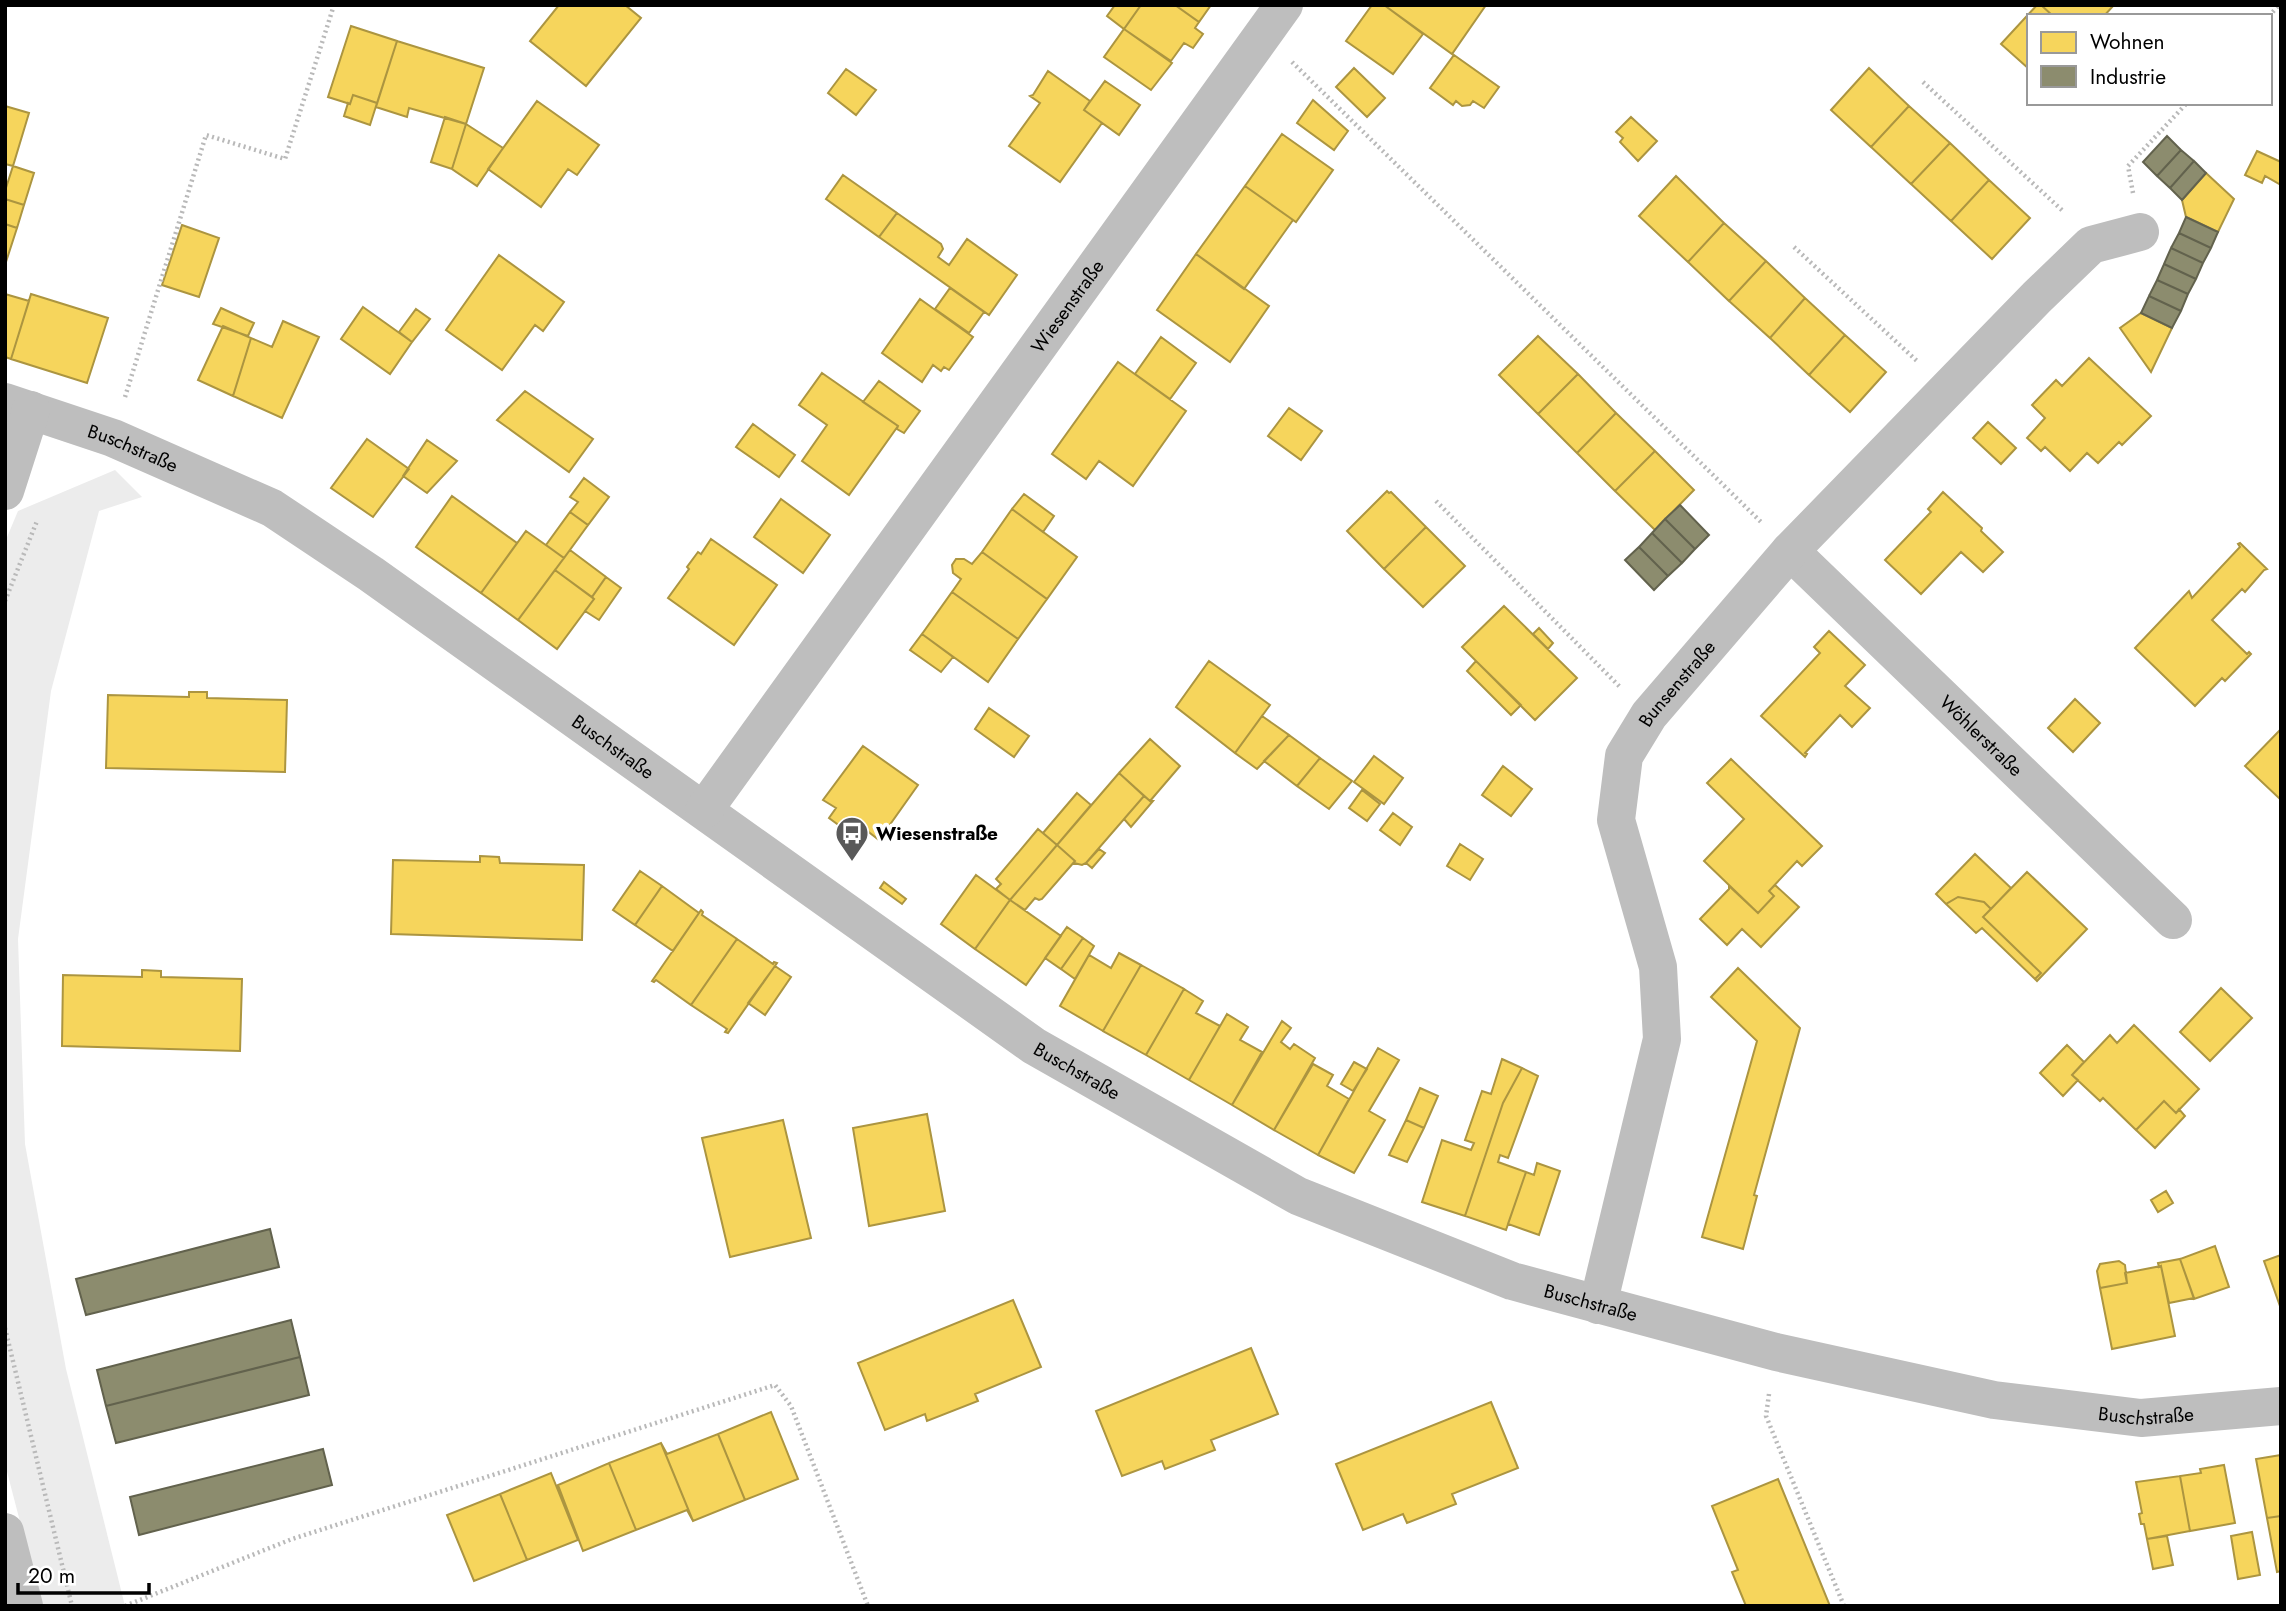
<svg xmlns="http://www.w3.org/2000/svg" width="2286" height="1611" viewBox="0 0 2286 1611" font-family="Jost,sans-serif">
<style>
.green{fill:#ececec}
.homes{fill:#f6d55c;stroke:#ac9540;stroke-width:2}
.industry{fill:#8c8c6e;stroke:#62624d;stroke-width:2}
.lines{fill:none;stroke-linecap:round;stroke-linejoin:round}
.path{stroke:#b9b9b9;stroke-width:4.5;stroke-dasharray:2 3.5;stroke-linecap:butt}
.street{stroke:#bebebe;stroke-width:38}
.labels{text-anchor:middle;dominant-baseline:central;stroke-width:7;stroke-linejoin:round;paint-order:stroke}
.street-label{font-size:19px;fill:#000;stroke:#fff}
.poi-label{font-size:19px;font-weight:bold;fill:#000;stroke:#fff;text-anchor:start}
</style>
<rect width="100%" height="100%" fill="#fff"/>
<path class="green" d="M115,470L142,497L99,511L51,691L18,939L25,1144L66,1369L125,1606H42L5,1464V542L18,511Z"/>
<path class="homes" d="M559,5H625L641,18L586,86L530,41Z
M1115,5H1141L1124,29L1107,16Z
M1141,5H1175L1199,22L1195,28L1203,34L1193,48L1184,43L1171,61L1124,29Z
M1175,5H1211L1199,22Z
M1372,5H1384L1423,34L1393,74L1346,41Z
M1384,5H1486L1452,54Z
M2037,5H2041L2053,16H2029V69L2001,44Z
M2041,5H2114L2104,16H2053Z
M351,26L397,41L377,103L353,95L350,104L328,97Z
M1124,29L1172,63L1151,90L1104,57Z
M397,41L484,68L466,124L409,108L407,117L376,107Z
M1454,55L1499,87L1484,108L1473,101L1470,105L1462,106L1456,101L1453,105L1430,88Z
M1354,68L1385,98L1367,117L1336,87Z
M1869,68L1909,106L1871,147L1831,110Z
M846,69L876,90L856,115L828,93Z
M1048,71L1090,101L1084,110L1102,123L1060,182L1009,146L1040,103L1030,96L1033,95Z
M1105,81L1140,105L1119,135L1084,110Z
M353,95L377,103L370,125L344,116L348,103L350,104Z
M1313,100L1348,131L1334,150L1297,123Z
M537,101L599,145L577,175L568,169L541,207L488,169Z
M5,106L29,113L13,166L5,164Z
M1909,106L1950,143L1911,184L1871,147Z
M445,117L466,124L452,169L431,162Z
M1631,117L1657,141L1638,161L1620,142L1623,138L1616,132Z
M466,124L503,148L477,186L452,169Z
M1282,134L1333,170L1296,222L1245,186Z
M1950,143L1989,180L1951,221L1911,184Z
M2257,151L2281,162V185L2265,176L2262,183L2245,175Z
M13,166L34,173L24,205L5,199V191Z
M2206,173L2234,199L2218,232L2186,217L2182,200Z
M843,175L897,213L879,237L826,199Z
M1676,176L1724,223L1688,262L1639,216Z
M1989,180L2030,218L1992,259L1951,221Z
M1245,186L1293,220L1244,289L1196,254Z
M5,199L24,205L17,228L5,224Z
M897,213L941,244L943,249L938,257L949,265L967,239L1017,275L989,315L879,237Z
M1724,223L1766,261L1729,301L1688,262Z
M5,224L17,228L5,265Z
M182,225L219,238L199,297L162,285Z
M1196,254L1269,306L1230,362L1157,310Z
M499,255L564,302L543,331L535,325L502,370L446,330Z
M1766,261L1805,298L1770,338L1729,301Z
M950,288L984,312L969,333L935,309Z
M5,294L29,301L11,359L5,357Z
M31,294L108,318L87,383L11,359Z
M1805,298L1845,335L1809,375L1770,338Z
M920,299L973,337L949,370L944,367L941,371L933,365L922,382L882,353Z
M363,307L412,342L390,374L341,339Z
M221,308L254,323L248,336L213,324Z
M416,309L430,319L412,342L399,332Z
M2141,313L2172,328L2151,372L2120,328Z
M283,321L319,337L282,418L233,396L251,338L272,347Z
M223,326L251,338L233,396L198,380Z
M1845,335L1886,372L1850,412L1809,375Z
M1538,336L1578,374L1538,414L1499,375Z
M1161,337L1196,363L1170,399L1135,374Z
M2089,358L2151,416L2122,445L2119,442L2098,463L2087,453L2070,471L2045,447L2041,451L2027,438L2045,418L2032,405L2056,380L2062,386Z
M1118,362L1186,411L1133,486L1099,461L1086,479L1052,454Z
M822,373L898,426L849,495L802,461L827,425L799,405Z
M1578,374L1616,413L1577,453L1538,414Z
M879,381L920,411L904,433L897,429L898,426L863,402Z
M525,391L593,439L569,472L497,420Z
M1289,408L1322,431L1301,460L1268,436Z
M1616,413L1655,451L1615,491L1577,453Z
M1988,422L2016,448L2001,464L1973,438Z
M753,424L795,455L779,477L736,447Z
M367,439L409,469L373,517L331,488Z
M427,440L457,461L427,493L403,476Z
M1655,451L1694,490L1655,530L1615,491Z
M584,478L609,497L588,525L570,512L578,502L570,497Z
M1387,491L1389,493L1391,492L1426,527L1384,569L1347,531Z
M1943,492L1982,528L1981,531L2003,552L1983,572L1961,552L1921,594L1885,560L1931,512L1928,509Z
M1024,494L1054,516L1043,532L1012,509Z
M452,496L517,543L481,593L416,547Z
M781,499L830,535L803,573L754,537Z
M1012,509L1077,557L1047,599L982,552Z
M570,512L588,525L564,558L546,545Z
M1426,527L1465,566L1423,607L1384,569Z
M526,531L564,558L518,620L481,593Z
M711,539L777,585L734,645L668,598L689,569L687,567L698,552L701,554Z
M2240,543L2267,569L2264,570L2245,592L2242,589L2212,620L2247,654L2249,652L2251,654L2225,681L2222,678L2195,706L2135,648L2189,591L2192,598L2240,547L2238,544Z
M570,550L606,577L592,597L555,570Z
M982,552L1047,599L1018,639L952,592L961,579L953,573L952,565L956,559H964L972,564Z
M555,570L594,599L557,649L518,620Z
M606,577L621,588L599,620L585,611L594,599L592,597Z
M952,592L1018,639L988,682L922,634Z
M1504,606L1577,678L1535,720L1462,647Z
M1539,628L1553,643L1548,649L1533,634Z
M1829,631L1865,665L1845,686L1870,708L1852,727L1840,715L1805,753L1807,754L1805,757L1761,716L1820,653L1814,647Z
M922,634L953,657L941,672L910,650Z
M1209,661L1270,705L1235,753L1176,707Z
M1476,661L1521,705L1511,715L1467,671Z
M189,692H207V698L287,700L285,772L106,768L108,695L189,697Z
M2075,699L2100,723L2073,752L2048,728Z
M989,708L1029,736L1014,757L975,729Z
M1262,716L1289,735L1257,769L1235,753Z
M2281,729V800L2245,766Z
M1289,735L1320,758L1297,786L1264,761Z
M1150,739L1180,766L1150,801L1119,773Z
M863,746L918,785L879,840L866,830L859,840L829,818L836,808L823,800Z
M1374,756L1403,778L1384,804L1354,782Z
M1320,758L1352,781L1329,809L1297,786Z
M1731,759L1822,846L1802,866L1797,861L1769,891L1774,896L1758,913L1704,861L1744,819L1707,783Z
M1503,766L1532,789L1511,816L1482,795Z
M1119,773L1144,796L1086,863L1082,865L1074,863L1075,861L1057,845Z
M1362,790L1380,804L1367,821L1349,808Z
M1077,793L1091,805L1057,845L1043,833Z
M1144,796L1150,801H1153L1131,827L1124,819Z
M1393,813L1412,827L1400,845L1380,830Z
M1038,829L1057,845L1010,900L996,889L1001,884L996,879Z
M1460,844L1483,859L1470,880L1447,866Z
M1057,845L1075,861L1042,899L1039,900L1035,898L1025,910L1010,900Z
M1099,849L1105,853L1092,868L1086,863Z
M1975,854L2011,888L1991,909L1984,902L1958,897L1946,904L1936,894Z
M480,856L499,857L500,863L584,865L582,940L391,934L393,860L480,862Z
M640,871L662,886L635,925L613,910Z
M2027,872L2087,929L2037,981L2035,979L2041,973L1983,917Z
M976,875L1010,900L975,949L941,924Z
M884,882L906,899L902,904L880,888Z
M1775,885L1799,907L1761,947L1742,929L1727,945L1700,919L1729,889V886L1758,913L1774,896L1769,891Z
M662,886L699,913L673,951L635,925Z
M1958,897L1984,902L1991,909L1983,917L2041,973L2035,979L1982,928L1976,933L1946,904Z
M1010,900L1061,936L1026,985L975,949Z
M701,910L703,912L702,915L737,939L691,1005L656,980L654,982L652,981Z
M1067,927L1083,938L1061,969L1045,958Z
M1083,938L1094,946L1075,979L1061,969Z
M737,939L773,964L774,962L777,963L728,1033L725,1032L727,1029L691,1005Z
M1119,953L1141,965L1103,1031L1060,1006L1089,955L1111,968Z
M1141,965L1184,989L1146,1055L1103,1031Z
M775,966L791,977L765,1015L748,1003Z
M1738,968L1800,1028L1754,1195L1757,1196L1743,1249L1702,1237L1757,1041L1711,997Z
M142,970L161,971V977L242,979L240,1051L62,1046L63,975L142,977Z
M2221,988L2252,1018L2210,1061L2180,1032Z
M1184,989L1203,1001L1196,1013L1220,1026L1189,1080L1146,1055Z
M1227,1014L1248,1027L1240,1040L1262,1052L1232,1105L1189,1080Z
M1282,1021L1291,1028L1281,1042L1290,1049L1294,1044L1315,1058L1274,1130L1232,1105Z
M2134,1025L2199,1089L2176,1113L2164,1101L2136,1130L2103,1098L2100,1101L2072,1075L2110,1035L2117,1043Z
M2067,1045L2084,1062L2072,1075L2078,1080L2063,1096L2040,1073Z
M1378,1048L1399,1060L1369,1111L1385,1120L1354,1173L1318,1155Z
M1502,1059L1522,1068L1503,1103L1465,1216L1422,1202L1442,1140L1471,1150L1474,1143L1465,1140L1482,1091L1491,1094Z
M1354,1062L1367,1069L1353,1091L1341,1084Z
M1313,1064L1333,1075L1327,1086L1349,1099L1318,1155L1274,1130Z
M1522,1068L1538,1076L1508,1158L1500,1155L1498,1162L1526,1172L1506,1230L1465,1216L1503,1103Z
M1420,1088L1438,1096L1424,1128L1406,1120Z
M2164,1101L2176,1113L2179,1109L2185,1116L2155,1148L2136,1130Z
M927,1114L945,1211L869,1226L853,1128Z
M783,1120L811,1238L730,1257L702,1138Z
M1406,1120L1424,1128L1407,1162L1389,1155Z
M1537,1163L1560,1171L1539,1235L1508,1224L1526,1172L1534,1175Z
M2166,1191L2173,1203L2158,1212L2151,1200Z
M2215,1246L2229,1287L2194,1299L2180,1259Z
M2281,1255V1309L2264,1261Z
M2180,1259L2194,1298L2169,1303L2161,1266L2159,1267L2158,1263Z
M2119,1261L2125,1265L2127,1283L2100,1288L2097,1271L2100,1264Z
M2161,1266L2175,1336L2112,1349L2100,1288L2127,1283L2125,1273Z
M1013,1300L1041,1367L975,1394L978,1401L927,1421L925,1414L885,1430L858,1363Z
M1251,1348L1278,1414L1211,1440L1215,1450L1165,1469L1162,1461L1122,1476L1096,1411Z
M1491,1402L1518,1468L1452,1494L1456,1504L1407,1523L1403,1514L1363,1530L1336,1464Z
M771,1412L798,1479L745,1500L718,1434Z
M718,1434L745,1500L693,1521L661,1443L667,1454Z
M661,1443L693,1521L687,1510L636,1530L609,1463Z
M2281,1455V1516L2267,1518L2256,1459Z
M609,1463L636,1530L583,1551L558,1485Z
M2224,1465L2235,1523L2190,1531L2180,1476L2201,1473L2200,1469Z
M551,1473L578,1540L527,1560L500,1494Z
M2180,1476L2190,1531L2147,1539L2144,1524H2141L2139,1514L2142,1513L2136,1482Z
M1778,1479L1830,1606H1746L1732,1572L1738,1570L1712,1506Z
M500,1494L527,1560L474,1581L447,1515Z
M2281,1516V1571L2277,1572L2267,1518Z
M2252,1532L2260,1575L2238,1579L2231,1536Z
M2167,1536L2173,1565L2153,1569L2147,1539Z"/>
<path class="industry" d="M2167,136L2181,150L2157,176L2143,162Z
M2181,150L2194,161L2170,188L2157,176Z
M2194,161L2206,173L2182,200L2170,188Z
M2186,217L2218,232L2211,248L2179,233Z
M2179,233L2211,248L2203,263L2171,248Z
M2171,248L2203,263L2196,279L2164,264Z
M2164,264L2196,279L2188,294L2157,280Z
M2157,280L2188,294L2181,311L2149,296Z
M2149,296L2181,311L2172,328L2141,313Z
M1680,505L1709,535L1695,549L1665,519Z
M1665,519L1695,549L1682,563L1652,533Z
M1652,533L1682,563L1668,576L1639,547Z
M1639,547L1668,576L1654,590L1625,560Z
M270,1229L279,1267L86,1315L76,1279Z
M291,1320L300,1357L106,1406L97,1370Z
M300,1357L309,1395L116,1443L106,1406Z
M323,1449L332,1485L139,1535L130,1497Z"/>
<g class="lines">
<path class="path" d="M2269,16L2279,5
M1292,62L1761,522
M1923,82L2064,212
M2133,193L2128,166L2187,103
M1794,247L1917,361
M125,397L206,135L285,159L334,5
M1436,501L1620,687
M5,601L37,521
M5,1328L72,1606
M1769,1394L1766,1416L1844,1606
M125,1606L292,1539L775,1385L791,1406L868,1606"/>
<g class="street">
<path id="s1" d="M5,402L113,438L272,508L371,574L1034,1046L1298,1196L1512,1281L1776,1352L1994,1400L2141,1418L2281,1406"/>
<path d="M5,491L31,410"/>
<path id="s2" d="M1790,551L2173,920"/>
<path id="s3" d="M704,810L1284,5"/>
<path id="s4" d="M1598,1305L1662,1039L1658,967L1616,820L1624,756L1649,715L1790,551L2037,297L2091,245L2140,232"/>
<path d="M5,1532L24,1606"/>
</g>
</g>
<defs>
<symbol id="bus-pin" viewBox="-11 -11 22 30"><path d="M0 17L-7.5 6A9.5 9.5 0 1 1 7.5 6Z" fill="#595959" stroke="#fff"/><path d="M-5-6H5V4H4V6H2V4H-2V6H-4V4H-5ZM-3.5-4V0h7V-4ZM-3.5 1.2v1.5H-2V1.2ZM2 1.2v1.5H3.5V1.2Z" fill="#fff"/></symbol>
</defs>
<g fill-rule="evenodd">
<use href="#bus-pin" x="833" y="814" width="38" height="52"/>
</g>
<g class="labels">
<g class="street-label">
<text stroke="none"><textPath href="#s3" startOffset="621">Wiesenstraße</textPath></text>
<text stroke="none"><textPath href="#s1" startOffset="136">Buschstraße</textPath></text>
<text stroke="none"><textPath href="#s4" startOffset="653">Bunsenstraße</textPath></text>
<text stroke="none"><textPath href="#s2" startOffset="266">Wöhlerstraße</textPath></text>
<text stroke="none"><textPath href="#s1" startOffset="704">Buschstraße</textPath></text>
<text stroke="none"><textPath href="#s1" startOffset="1270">Buschstraße</textPath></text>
<text stroke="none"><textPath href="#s1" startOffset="1836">Buschstraße</textPath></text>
<text stroke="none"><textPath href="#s1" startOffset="2404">Buschstraße</textPath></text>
</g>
<g class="poi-label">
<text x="876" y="833">Wiesenstraße</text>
</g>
</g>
<rect width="2286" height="1611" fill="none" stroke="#000000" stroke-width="14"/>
<rect x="2027" y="14" width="245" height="91" fill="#ffffff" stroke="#999999" stroke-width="2"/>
<rect x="2041" y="32" width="35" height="21" fill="#f6d55c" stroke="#999999" stroke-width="2"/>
<text x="2090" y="49" font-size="21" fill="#000000">Wohnen</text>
<rect x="2041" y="66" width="35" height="21" fill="#8c8c6e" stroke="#999999" stroke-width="2"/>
<text x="2090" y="84" font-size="21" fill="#000000">Industrie</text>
<path d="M18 1583v10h131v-10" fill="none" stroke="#000000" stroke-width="3.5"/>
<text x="28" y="1583" font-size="21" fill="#000000" stroke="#ffffff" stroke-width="5" paint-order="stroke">20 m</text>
</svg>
